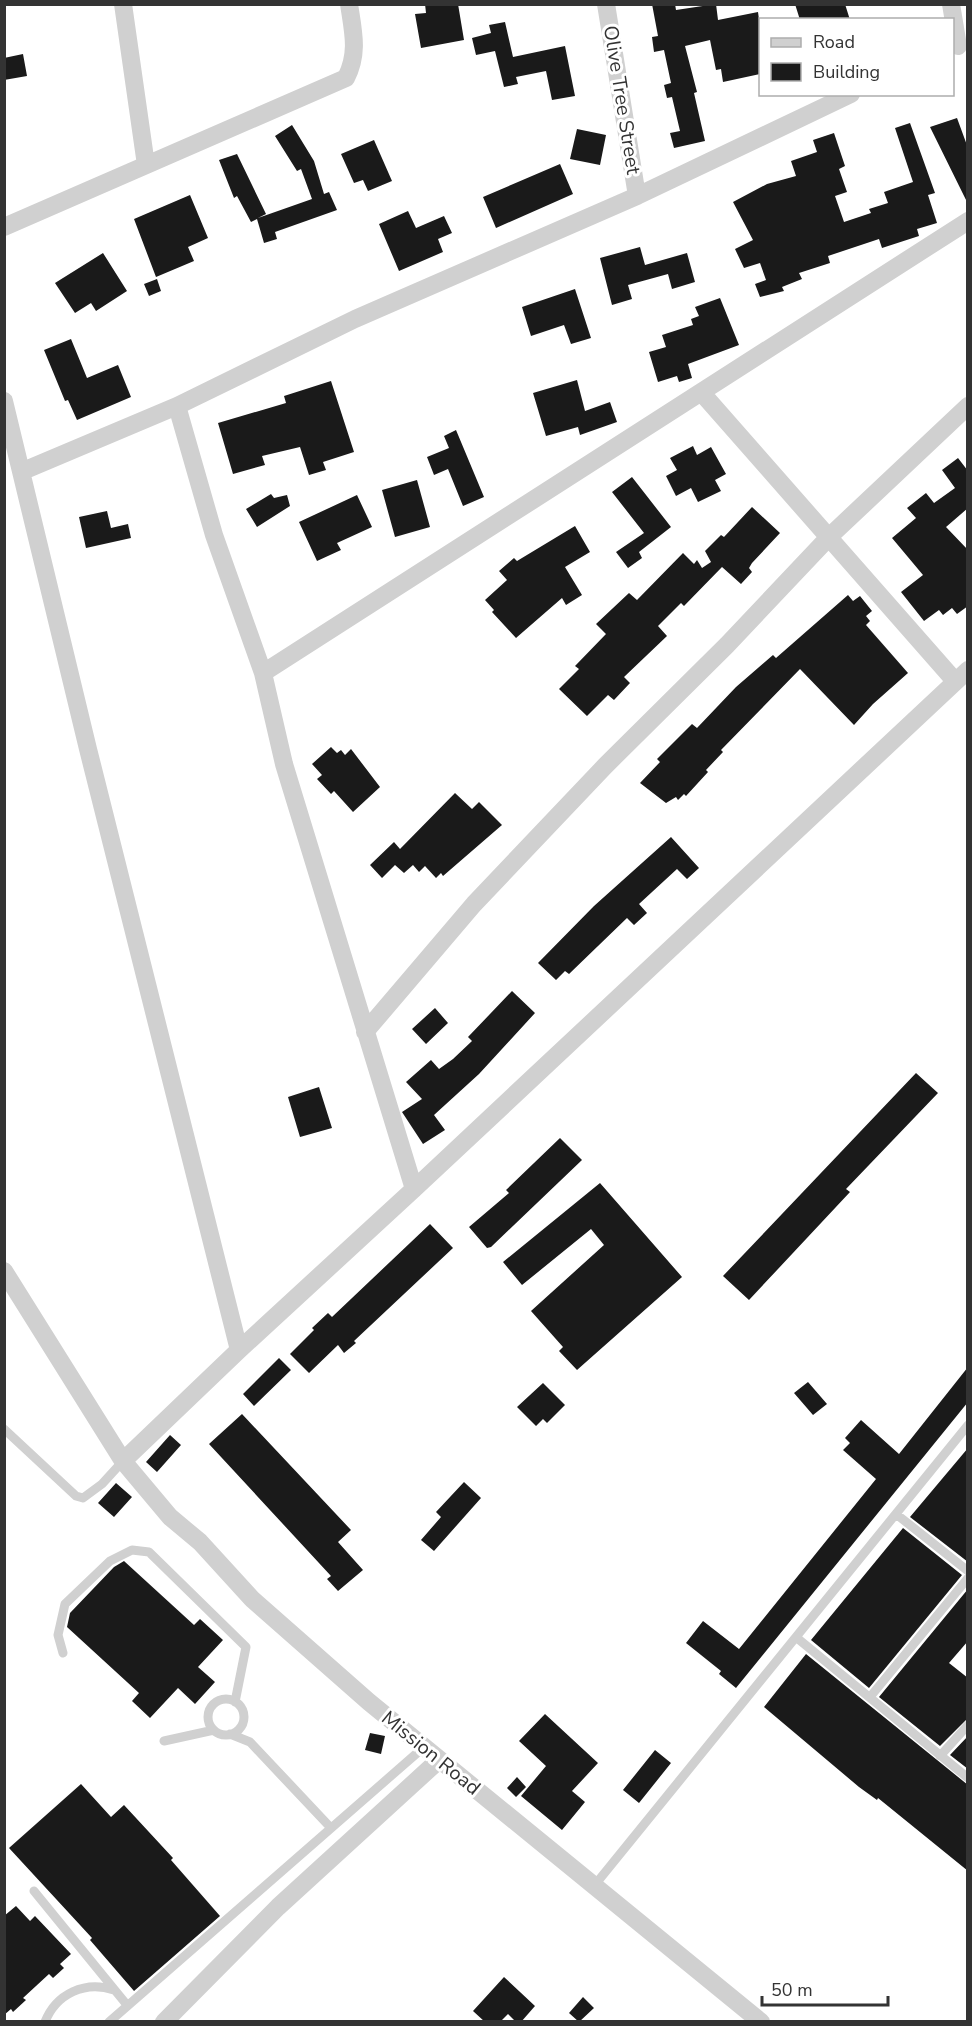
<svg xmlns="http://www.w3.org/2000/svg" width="972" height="2026" viewBox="0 0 972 2026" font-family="'Nunito Sans',sans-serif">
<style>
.building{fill:#1a1a1a}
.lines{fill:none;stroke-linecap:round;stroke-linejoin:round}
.lane{stroke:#d0d0d0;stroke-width:9}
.street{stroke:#d0d0d0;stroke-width:18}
.labels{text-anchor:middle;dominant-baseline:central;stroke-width:6;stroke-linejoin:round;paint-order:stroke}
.street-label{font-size:20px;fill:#333;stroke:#fff}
</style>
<rect width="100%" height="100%" fill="#fff"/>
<path class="building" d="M425,4H458L464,40L421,48L415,14L426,13Z
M652,4H675L676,10L716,4L718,20L758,12L760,27V74L723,82L721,69L716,70L710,40L685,46L697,92L694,93L705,141L674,148L670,133L680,131L672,97L667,98L664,85L671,83L664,50L654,52L652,37L658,36Z
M795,4H845L850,20H800Z
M505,22L513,57L565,46L575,96L552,100L546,71L516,77L518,84L504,87L495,51L476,55L472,38L491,33L489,25Z
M23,54L27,76L4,80V58Z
M957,118L968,148V204L930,127Z
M910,123L935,193L928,195L937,223L917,229L919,236L882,248L879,239L828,256L830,263L799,273L802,279L782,287L784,291L760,297L755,284L766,280L760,263L744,268L735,249L753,240L733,202L767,184L796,176L791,161L817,152L813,140L834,133L845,166L839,169L847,192L835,196L844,222L871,213L869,209L888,203L884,192L913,182L895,128Z
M292,125L314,161L324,194L329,192L337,210L275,232L277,239L264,243L257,219L251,222L237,196L234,198L219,160L237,154L266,214L258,218L312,199L301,169L297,171L275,136Z
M577,129L606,135L600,165L570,159Z
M374,140L392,181L368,191L363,180L354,183L341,154Z
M560,164L573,194L496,228L483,197Z
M190,195L208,238L188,247L194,261L156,277L134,219Z
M408,211L416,228L444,216L452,233L438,239L443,252L399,271L379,224Z
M640,247L645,265L687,253L695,282L672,289L668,274L628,285L632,299L612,305L600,258Z
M103,253L127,291L96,311L91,303L75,313L55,283Z
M157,279L161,291L149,296L144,284Z
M575,289L591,338L571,344L564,325L531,336L522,307Z
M720,298L739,345L688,364L692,378L679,382L677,376L658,382L649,352L666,347L662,335L693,325L691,319L699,316L695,307Z
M71,339L87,378L118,365L131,397L77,420L68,400L65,401L44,350Z
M577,380L585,411L610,402L617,422L580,435L578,427L546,436L533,393Z
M331,381L354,452L323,462L326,470L309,475L300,447L262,456L265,465L233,474L218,423L286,403L284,396Z
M456,430L484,497L463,506L448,469L434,475L427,457L449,448L444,436Z
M693,446L697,455L711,447L726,474L715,480L721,491L698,502L691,488L676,496L666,476L677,470L670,458Z
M958,458L968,471V508L946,527L968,550V606L957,614L952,608L943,615L939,610L924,621L901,592L923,575L892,538L916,518L907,508L926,493L934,503L955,488L942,470Z
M632,477L671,527L639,552L642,558L628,568L616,552L644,533L612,492Z
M417,480L430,527L395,537L382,490Z
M271,494L274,498L287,495L290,506L257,527L246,509Z
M357,495L372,527L337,543L341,550L317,561L299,522Z
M752,507L780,533L752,563L749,568L752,572L741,584L722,567L684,606L681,603L658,626L667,636L624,677L630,683L614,700L608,695L587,716L559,689L579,669L575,666L606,634L596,624L629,593L637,600L683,553L694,564L697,560L702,568L711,562L705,551L721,535L724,537Z
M107,511L111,528L128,524L131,538L86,548L79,517Z
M575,526L590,552L565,567L582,595L566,605L562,598L516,638L492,612L494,610L485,600L507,580L499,571L514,558L517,561Z
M848,595L853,601L860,596L872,611L866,616L870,621L866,625L908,673L873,704L854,725L800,669L721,750L723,752L706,770L708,772L686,796L684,794L678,800L676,797L666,803L640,783L660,762L657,759L692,724L697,728L736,687L773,655L776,658Z
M331,747L337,753L341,750L345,755L351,749L380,787L353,812L334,791L331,794L317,779L322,775L312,764Z
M455,793L472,809L479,802L502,825L443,876L441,873L436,878L425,866L419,872L413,865L404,873L395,865L382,878L370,865L394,842L400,849Z
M671,837L699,868L687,879L677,869L639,904L647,913L634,925L627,918L569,974L565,971L556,980L538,963L594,906Z
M512,991L535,1013L479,1074L434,1115L445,1130L423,1144L402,1112L422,1099L406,1082L431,1060L439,1069L453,1059L472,1041L468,1037Z
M435,1008L448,1023L426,1044L412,1029Z
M916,1073L938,1093L846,1189L850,1192L749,1300L723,1276Z
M319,1087L332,1128L300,1137L288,1097Z
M560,1138L582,1160L491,1247L487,1248L469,1227L509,1193L506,1190Z
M600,1183L682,1277L577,1370L559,1351L563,1347L531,1311L604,1245L591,1229L522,1285L503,1262Z
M430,1224L453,1248L354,1341L356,1343L344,1353L338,1345L309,1373L290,1354L314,1330L312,1328L328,1313L332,1317Z
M279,1358L291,1370L254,1406L243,1394Z
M968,1367V1402L736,1688L719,1674L721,1671L686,1643L703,1621L739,1649L876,1479L843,1450L850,1443L845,1438L861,1420L899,1454Z
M808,1382L827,1404L813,1415L794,1393Z
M543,1383L565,1405L547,1423L543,1419L536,1426L517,1407Z
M242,1414L351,1530L338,1542L363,1570L338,1591L327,1579L331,1576L209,1444Z
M170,1435L181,1445L157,1472L146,1462Z
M968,1448V1562L910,1517Z
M464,1482L481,1498L434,1551L421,1540L441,1517L436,1512Z
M116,1483L132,1497L114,1517L98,1503Z
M903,1528L962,1575L869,1688L811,1640Z
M124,1561L194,1625L200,1619L223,1640L198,1667L215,1682L195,1704L178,1688L150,1718L132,1701L139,1693L67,1627L70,1613L114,1567Z
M968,1589V1641L949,1663L968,1678V1718L940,1746L879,1697Z
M806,1654L968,1785V1871L878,1798L877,1800L859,1787L764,1707Z
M545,1714L598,1763L572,1791L585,1802L562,1830L521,1796L546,1766L519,1741Z
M370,1733L385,1736L381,1754L365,1750Z
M968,1736V1769L950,1755Z
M655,1750L671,1763L639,1803L623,1790Z
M517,1777L526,1787L516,1797L507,1788Z
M81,1784L111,1817L124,1805L173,1858L171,1860L220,1916L134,1991L90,1940L92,1938L9,1848Z
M16,1906L30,1921L35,1916L71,1954L60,1964L64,1968L53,1978L49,1974L23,1998L26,2000L13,2012L11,2009L4,2015V1916Z
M504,1977L535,2006L521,2022H516L508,2014L500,2022H485L473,2011Z
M583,1997L594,2008L579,2022L569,2013Z"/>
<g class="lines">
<path class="lane" d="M4,1429L76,1496L83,1498L102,1484L123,1461
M896,1514L968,1571
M797,1638L968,1778
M63,1653L58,1635L65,1604L110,1561L132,1550L149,1552L246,1647L235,1702
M870,1697L968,1578
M208 1717a18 18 0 1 1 36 0a18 18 0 1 1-36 0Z
M230,1734L250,1742L331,1828
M164,1741L214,1730
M940,1756L968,1725
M594,1886L968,1425
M34,1891L127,2005
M45,2022C56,1994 85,1980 114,1990
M109,2022L424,1747"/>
<path class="street" d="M123,4L146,165
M606,4L637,196
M951,4L958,46
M4,227L346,78C359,53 353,31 349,4
M701,392L955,681
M4,401L88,749L239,1350
M177,406L214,535L263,673L284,764L414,1189
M23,471L177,406L355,319L637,196L851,94
M263,673L968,221
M365,1032L474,904L605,766L727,645L830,536L968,406
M4,1271L123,1461L170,1517L200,1542L252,1599L369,1702L761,2022
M123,1461L239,1350L414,1189L968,670
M164,2022L278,1907L439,1760"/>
</g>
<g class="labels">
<g class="street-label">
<text transform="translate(622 100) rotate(81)">Olive Tree Street</text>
<text transform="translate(431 1753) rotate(39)">Mission Road</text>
</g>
</g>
<rect width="972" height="2026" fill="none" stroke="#333333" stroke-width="12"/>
<rect x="759" y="18" width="195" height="78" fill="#ffffff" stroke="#adadad" stroke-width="1.5"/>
<rect x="771" y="38" width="30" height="9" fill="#d0d0d0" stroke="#adadad" stroke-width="1.5"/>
<text x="813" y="48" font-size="18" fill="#333333">Road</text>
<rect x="771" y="63" width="30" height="18" fill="#1a1a1a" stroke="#adadad" stroke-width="1.5"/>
<text x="813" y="78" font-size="18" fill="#333333">Building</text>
<path d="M762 1996v9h126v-9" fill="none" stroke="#333333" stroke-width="3"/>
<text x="771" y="1996" font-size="18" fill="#333333" stroke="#ffffff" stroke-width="4.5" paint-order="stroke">50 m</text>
</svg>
